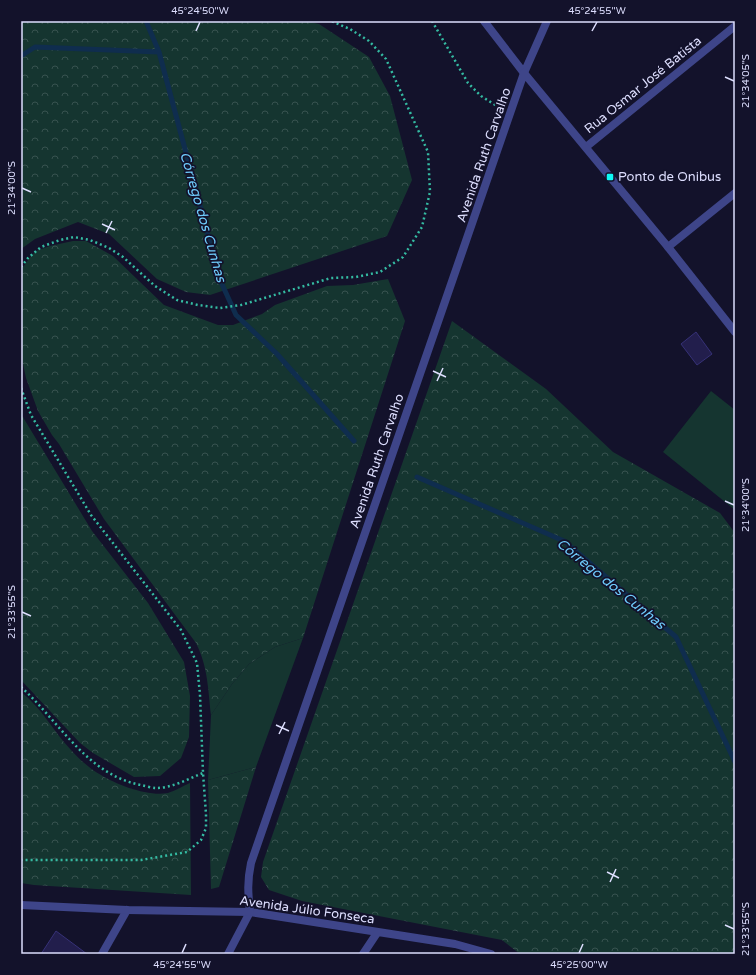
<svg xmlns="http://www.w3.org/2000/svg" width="756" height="975" viewBox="0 0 756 975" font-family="'Varela Round',sans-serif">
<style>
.green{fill:#153530}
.forest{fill:url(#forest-crowns)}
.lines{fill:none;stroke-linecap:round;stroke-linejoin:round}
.stream{stroke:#0f2d4e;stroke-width:5}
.building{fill:#221e4c;stroke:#363177}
.path{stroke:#34bba2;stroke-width:2.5;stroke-dasharray:2 3;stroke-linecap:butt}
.minor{stroke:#3e4589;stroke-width:8}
.tertiary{stroke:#3e4589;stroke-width:8}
.ticks{fill:none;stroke:#dddefe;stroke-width:1.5}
.poi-dot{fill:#0ef9f4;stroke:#13122b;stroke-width:1.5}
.labels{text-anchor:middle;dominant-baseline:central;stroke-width:3.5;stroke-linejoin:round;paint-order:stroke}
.street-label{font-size:13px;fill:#dddefe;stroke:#13122b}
.poi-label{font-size:13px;fill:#dddefe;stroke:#13122b;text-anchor:start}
.water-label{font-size:14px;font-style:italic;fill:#6ecbfb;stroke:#13122b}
.neatline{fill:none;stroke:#dddefe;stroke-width:1.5}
.ticks-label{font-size:10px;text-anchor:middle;fill:#dddefe}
</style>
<defs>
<pattern id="forest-crowns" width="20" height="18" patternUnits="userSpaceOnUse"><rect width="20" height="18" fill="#153530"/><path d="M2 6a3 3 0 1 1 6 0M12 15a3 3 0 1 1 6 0" fill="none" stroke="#37524f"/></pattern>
</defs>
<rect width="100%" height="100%" fill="#13122b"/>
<path class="green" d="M711,391L735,410V510L663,452Z
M303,638L256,767L208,780L211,715L232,684L249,664L275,647Z"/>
<path class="forest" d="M21,21H306L319,24L369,57L390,96L412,180L387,236L210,295L186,292L157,279L109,234L78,222L35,239L21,249Z
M73,241H86L113,256L164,305L218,325H233L262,314L275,305L327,286L353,285L388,279L405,321L303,638L275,647L249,664L232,684L211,715C208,689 208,667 196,643L104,519L59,444L52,435L38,411L26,378L21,354V270L31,256L36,251L50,246Z
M452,321L546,389L613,452L720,513L735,533V954H520L502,940L302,901L269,890L261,877L263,862Z
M21,414L92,531L148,603L184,662L190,696L189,737L181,758L160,776L134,777L93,753L80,743L21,680Z
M21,692C42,708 53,731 71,750C78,758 91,770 101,775C117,785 149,797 168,793C175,791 183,786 190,783L191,895L34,885L21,883Z
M256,767L219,887L211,889L208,780Z"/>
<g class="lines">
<path class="stream" d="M146,21L159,52L208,235L216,271L236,315L277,354L354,441
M21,56L35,47L159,52
M417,477L564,541L676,637L735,762"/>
</g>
<path class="building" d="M696,332L712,354L697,365L681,344Z
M56,931L87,954H41Z"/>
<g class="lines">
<path class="path" d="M432,21L468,83L481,96L500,108
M21,267L28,258L41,247L60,240L74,237L90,240L109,248L123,257L155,286L177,300L198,305L220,308L241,305L331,278L356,277L380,272L403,257L422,227L430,192L428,152L386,59L369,41L350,29L331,21
M21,388L31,415L91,515L181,630L197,663L200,695L203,773L206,814V828L201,840L187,852L141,860H21
M21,687C59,721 87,775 141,785C146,786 152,788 156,788C172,788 188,779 203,773"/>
<path class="minor" d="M484,21L524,73L547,21
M586,147L735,26
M668,247L735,193
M102,954L127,910
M228,954L250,912L455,944L491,954
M363,954L377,933"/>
<path class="tertiary" d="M524,73L668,247L735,332
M21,905L127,910L250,912C248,893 247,882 251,863L524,73"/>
</g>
<path class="ticks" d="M196,31L200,22M592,31L597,22M725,77L734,81M22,188L31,192M102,224L115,230M106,233L112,221M433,371L446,377M437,381L443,368M725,501L734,505M22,612L31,616M276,725L289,731M279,734L285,722M607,872L619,878M610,882L616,869M725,925L734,929M182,953L186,944M579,953L583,944"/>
<rect class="poi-dot" x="606" y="173" width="8" height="8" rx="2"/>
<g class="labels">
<g class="street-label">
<text transform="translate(643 85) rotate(-39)">Rua Osmar José Batista</text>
<text transform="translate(484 155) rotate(-71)">Avenida Ruth Carvalho</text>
<text transform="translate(377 461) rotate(-71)">Avenida Ruth Carvalho</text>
<text transform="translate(307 910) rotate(8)">Avenida Júlio Fonseca</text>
</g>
<g class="poi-label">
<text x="618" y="177">Ponto de Onibus</text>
</g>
<g class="water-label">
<text transform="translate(203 217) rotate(74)">Córrego dos Cunhas</text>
<text transform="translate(611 584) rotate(39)">Córrego dos Cunhas</text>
</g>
</g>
<rect width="756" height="975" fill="none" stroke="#13122b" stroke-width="44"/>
<rect x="22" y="22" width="712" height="931" class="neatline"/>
<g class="ticks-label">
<text x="200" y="14">45°24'50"W</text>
<text x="597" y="14">45°24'55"W</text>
<text transform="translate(745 81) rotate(-90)" y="4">21°34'05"S</text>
<text transform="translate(11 188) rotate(-90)" y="4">21°34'00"S</text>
<text transform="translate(745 505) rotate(-90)" y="4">21°34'00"S</text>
<text transform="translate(11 612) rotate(-90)" y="4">21°33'55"S</text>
<text transform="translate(745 929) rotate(-90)" y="4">21°33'55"S</text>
<text x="182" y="968">45°24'55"W</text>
<text x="579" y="968">45°25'00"W</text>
</g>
</svg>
